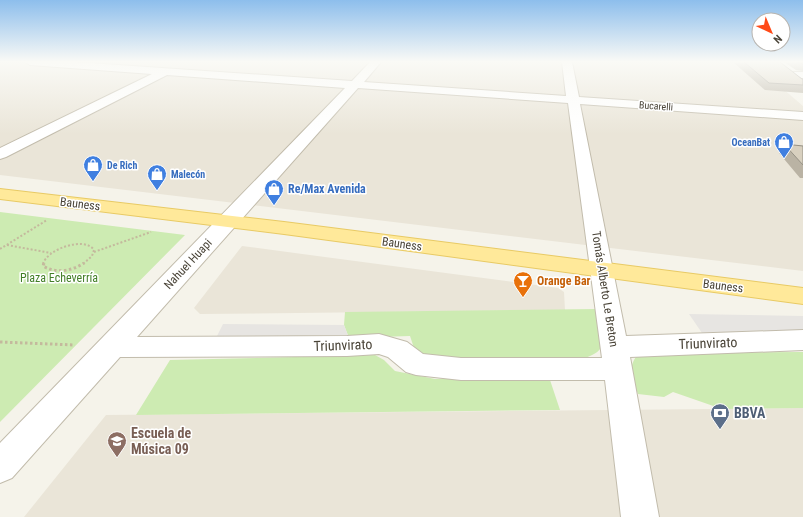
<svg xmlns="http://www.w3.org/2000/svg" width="803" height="517" viewBox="0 0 803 517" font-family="'Roboto Condensed',sans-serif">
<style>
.residential{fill:#eae5d8}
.green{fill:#cdebb2}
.parking{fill:#e7e5e2}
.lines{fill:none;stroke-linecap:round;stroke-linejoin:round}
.minor-casing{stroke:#c2bcac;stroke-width:2}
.major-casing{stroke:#e8ca65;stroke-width:2}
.path-far1{stroke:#c4b99d;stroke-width:2;stroke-dasharray:2 2;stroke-linecap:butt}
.path{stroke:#c4b99d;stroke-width:3;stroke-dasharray:2.5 2.5;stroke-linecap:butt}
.minor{fill:#fff;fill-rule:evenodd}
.major{fill:#ffe99a;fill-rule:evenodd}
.wall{fill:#bab3a4}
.building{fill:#d8d0bf;stroke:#979286}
.labels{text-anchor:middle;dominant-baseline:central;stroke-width:3;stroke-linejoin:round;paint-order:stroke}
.far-street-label{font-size:10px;fill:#4a4438;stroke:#fff}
.far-shop-label{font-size:10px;font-weight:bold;fill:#366cbe;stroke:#fff;text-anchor:start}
.shop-label{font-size:12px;font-weight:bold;fill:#366cbe;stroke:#fff;text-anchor:start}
.street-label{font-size:12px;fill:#4a4438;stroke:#fff}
.park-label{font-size:12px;fill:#437f28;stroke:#fff}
.food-label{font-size:12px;font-weight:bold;fill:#c56008;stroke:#fff;text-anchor:start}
.near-street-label{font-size:14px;fill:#4a4438;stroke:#fff}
.near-service-label{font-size:14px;font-weight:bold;fill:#4e5e75;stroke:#fff;text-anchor:start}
.near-education-label{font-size:14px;font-weight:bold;fill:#785e54;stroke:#fff;text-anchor:start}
</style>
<rect width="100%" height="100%" fill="#f5f3ea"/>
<path class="residential" d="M0,62H752L803,106V271L0,175Z
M242,246L558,288L564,292L565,310L200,314L194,308Z
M803,408V517H24L106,415Z"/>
<path class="green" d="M0,212L185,235L0,422Z
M598,309C605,347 610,354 567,362L424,357L416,354L410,336L349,338L344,325L345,312Z
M803,352V408L722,409L673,392L664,397L638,394C632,378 626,368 639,353Z
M375,355L384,360L395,371L435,379L549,377L560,410L136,415L170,360Z"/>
<path class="parking" d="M689,314L803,316V332L702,333Z
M223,324L344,325L349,338L217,336Z"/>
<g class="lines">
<defs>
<path id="minor" d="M25,62H75L352,81L370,62H381L364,82L566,96L562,62H572L579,97L803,112V120L580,104L626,336L803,330V350L630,357L659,517H621L605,380H461L416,375L406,372L388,357L379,354L347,356L120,357L12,478L0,483V443L345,88L167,75L6,157L0,159V148L152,74L30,65ZM358,88L568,103L602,358H461L423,354L407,342L379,334L347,336L137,337Z
M793,72H803V78L789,77L787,75Z"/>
<path id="major" d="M0,189L284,222L803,288V304L284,234L0,199Z"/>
</defs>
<use href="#minor" class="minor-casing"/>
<use href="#major" class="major-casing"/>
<path class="path-far1" d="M7,245L51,253
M0,249L47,220
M94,252L151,232
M43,264C47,249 85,236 94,250L92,256L83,264"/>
<path class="path" d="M44,263L43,266C56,274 72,271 84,263
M0,342L75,345"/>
<use href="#minor" class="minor"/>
<use href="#major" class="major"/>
</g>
<path class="wall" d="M733,62H780L802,79H803V93L765,90Z
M784,62H803V71L796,70Z
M784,144L803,146V178H800L779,153Z"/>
<path class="building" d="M744,62H780L802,79H803V85L769,83Z
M797,62H803V64L799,63Z
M784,144L803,146V165Z"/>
<linearGradient id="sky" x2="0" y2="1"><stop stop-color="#8dbeec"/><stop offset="0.46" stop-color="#fafaf6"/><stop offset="1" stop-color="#fafaf6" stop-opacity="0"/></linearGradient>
<rect width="803" height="134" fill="url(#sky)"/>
<defs>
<symbol id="shop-pin" viewBox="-11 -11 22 30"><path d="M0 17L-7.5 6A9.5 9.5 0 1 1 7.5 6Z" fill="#3f7fe0" stroke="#fff"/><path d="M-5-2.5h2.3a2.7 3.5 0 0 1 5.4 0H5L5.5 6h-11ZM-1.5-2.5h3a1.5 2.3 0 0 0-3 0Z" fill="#fff"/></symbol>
<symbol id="bar-pin" viewBox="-11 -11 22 30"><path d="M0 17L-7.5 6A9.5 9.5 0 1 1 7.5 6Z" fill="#e8710a" stroke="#fff"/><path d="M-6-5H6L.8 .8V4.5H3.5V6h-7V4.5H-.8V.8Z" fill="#fff"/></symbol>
<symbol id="bank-pin" viewBox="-11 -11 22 30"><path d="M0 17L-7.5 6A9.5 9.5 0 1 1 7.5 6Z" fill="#5c6f8a" stroke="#fff"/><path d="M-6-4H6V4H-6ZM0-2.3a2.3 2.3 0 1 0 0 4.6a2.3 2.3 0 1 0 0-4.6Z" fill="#fff"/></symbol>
<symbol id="school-pin" viewBox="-11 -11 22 30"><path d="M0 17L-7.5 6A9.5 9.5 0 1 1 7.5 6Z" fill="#8d6e63" stroke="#fff"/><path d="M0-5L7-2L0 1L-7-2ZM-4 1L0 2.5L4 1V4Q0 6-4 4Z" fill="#fff"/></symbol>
</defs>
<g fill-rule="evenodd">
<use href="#shop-pin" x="773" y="131" width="22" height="30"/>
<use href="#shop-pin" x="82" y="154" width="22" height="30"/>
<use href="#shop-pin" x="146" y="163" width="22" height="30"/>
<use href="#shop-pin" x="263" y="178" width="22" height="30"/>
<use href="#bar-pin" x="512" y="270" width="22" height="30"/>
<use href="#bank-pin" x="709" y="402" width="22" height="30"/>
<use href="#school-pin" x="106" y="430" width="22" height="30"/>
</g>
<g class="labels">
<g class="far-street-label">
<text transform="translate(656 106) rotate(4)">Bucarelli</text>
</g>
<g class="far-shop-label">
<text x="770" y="142" text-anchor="end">OceanBat</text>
<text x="107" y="165">De Rich</text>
<text x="171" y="174">Malecón</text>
</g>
<g class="shop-label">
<text x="288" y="189">Re/Max Avenida</text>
</g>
<g class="street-label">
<text transform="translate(80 204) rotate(7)">Bauness</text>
<text transform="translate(402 244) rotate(8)">Bauness</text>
<text transform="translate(188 264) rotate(-47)">Nahuel Huapi</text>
<text transform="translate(723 286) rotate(7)">Bauness</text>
<text transform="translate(605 289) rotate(81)">Tomás Alberto Le Breton</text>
</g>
<g class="park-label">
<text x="59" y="278">Plaza Echeverría</text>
</g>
<g class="food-label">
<text x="537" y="281">Orange Bar</text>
</g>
<g class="near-street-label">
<text transform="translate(708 343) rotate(-2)">Triunvirato</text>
<text transform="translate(343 345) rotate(-2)">Triunvirato</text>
</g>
<g class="near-service-label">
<text x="734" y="413">BBVA</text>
</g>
<g class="near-education-label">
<text x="131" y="433">Escuela de<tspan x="131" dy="16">Música 09</tspan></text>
</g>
</g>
<g transform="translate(771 32) rotate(136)"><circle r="19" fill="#ffffff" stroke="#b7b4af"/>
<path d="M0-3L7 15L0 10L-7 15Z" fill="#ff4a18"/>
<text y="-6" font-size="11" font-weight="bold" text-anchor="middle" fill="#4a4438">N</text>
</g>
</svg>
